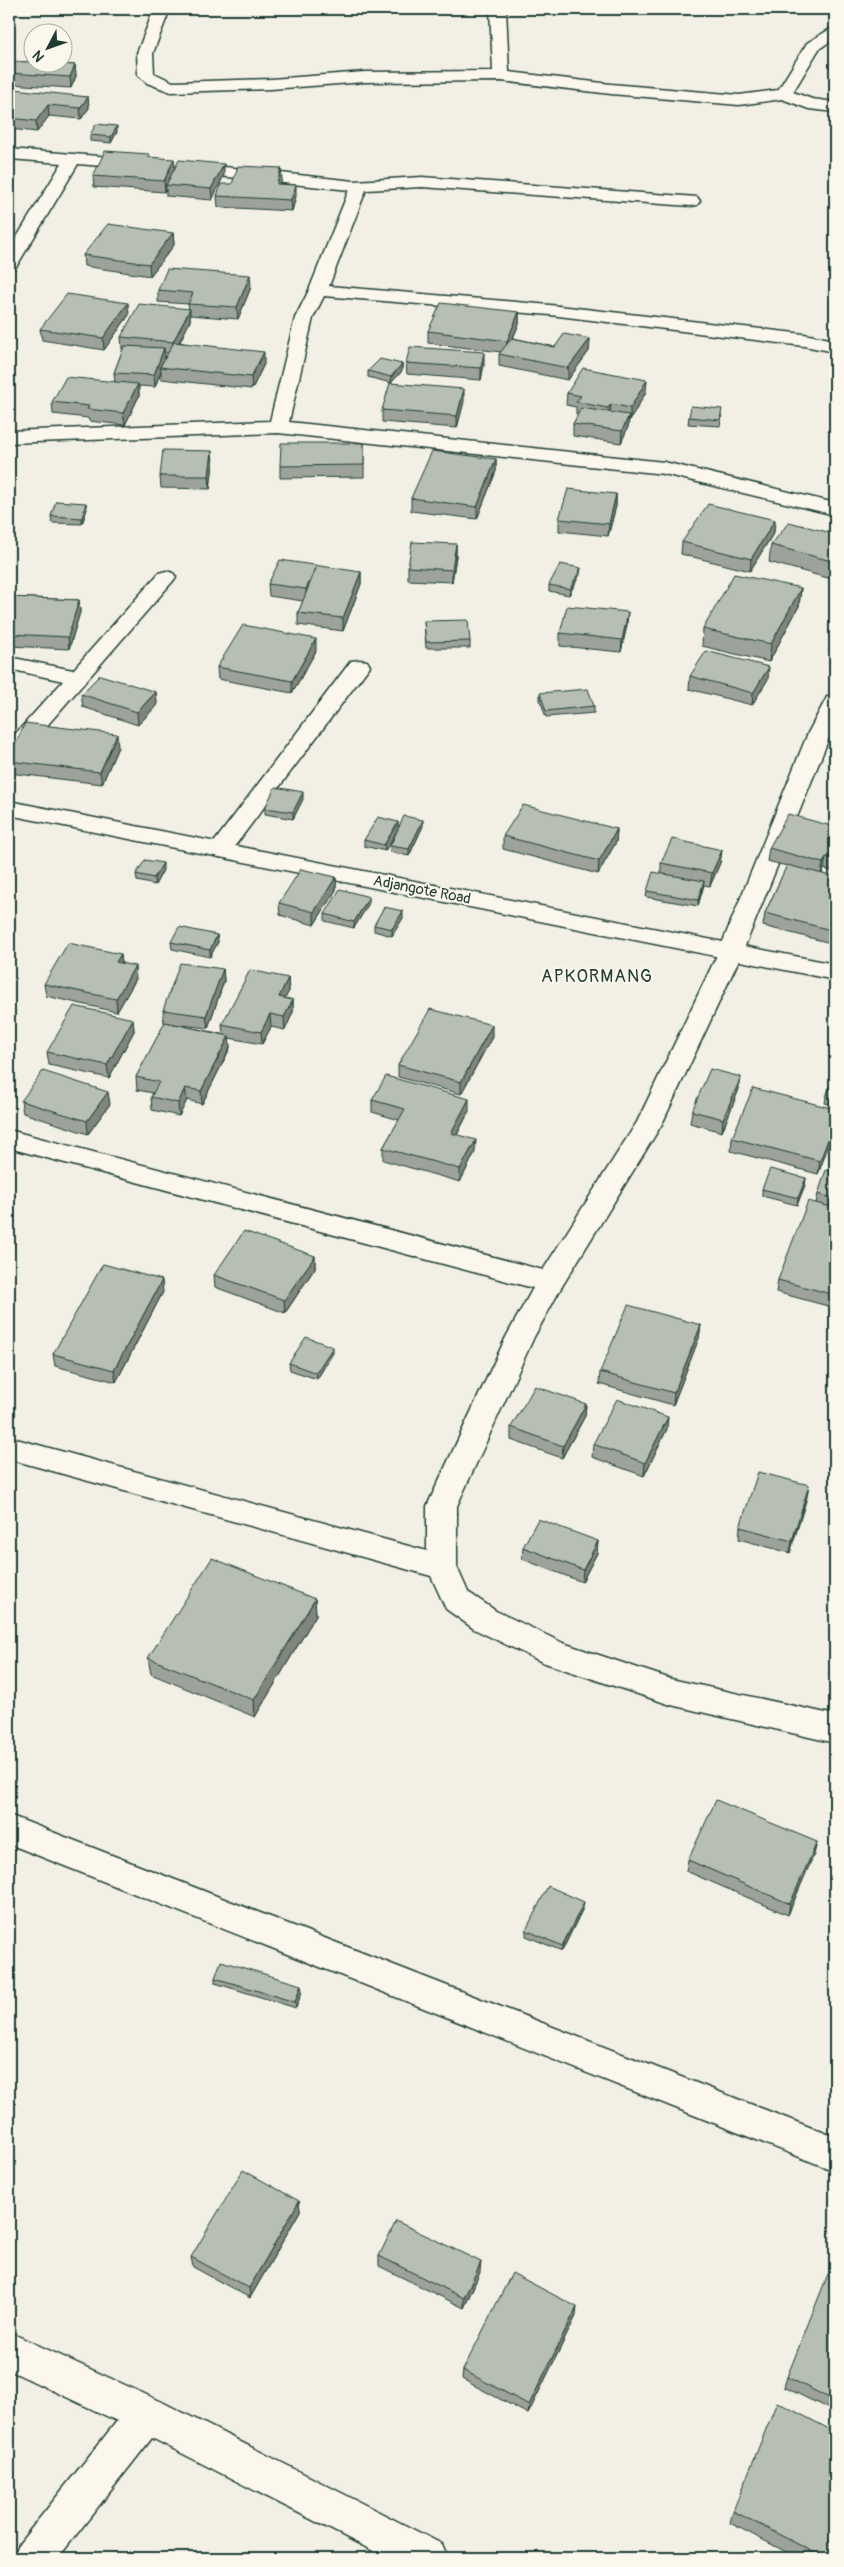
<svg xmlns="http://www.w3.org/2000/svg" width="844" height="2567" viewBox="0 0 844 2567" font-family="Pangolin,sans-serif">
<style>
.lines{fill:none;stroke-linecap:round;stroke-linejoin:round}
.minor-casing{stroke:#1f3d34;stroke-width:3}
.tertiary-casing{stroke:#1f3d34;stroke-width:3}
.minor{fill:#fbf7ec;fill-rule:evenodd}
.tertiary{fill:#fbf7ec;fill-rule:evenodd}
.wall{fill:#9da39a;stroke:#1f3d34;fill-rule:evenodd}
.shaded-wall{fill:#80857d;stroke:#1f3d34}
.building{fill:#b7beb3;stroke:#1f3d34}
.labels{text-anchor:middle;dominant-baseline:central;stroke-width:4;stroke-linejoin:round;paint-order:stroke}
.street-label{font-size:15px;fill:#1f3d34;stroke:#fbf7ec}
.quarter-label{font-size:18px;letter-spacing:1px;fill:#1f3d34;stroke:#fbf7ec}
</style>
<rect width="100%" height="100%" fill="#f2f0e5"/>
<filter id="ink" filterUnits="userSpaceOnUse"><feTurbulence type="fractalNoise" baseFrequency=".02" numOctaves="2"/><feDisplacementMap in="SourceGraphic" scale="10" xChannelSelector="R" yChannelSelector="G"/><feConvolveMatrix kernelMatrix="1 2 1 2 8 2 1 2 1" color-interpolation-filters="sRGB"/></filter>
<g filter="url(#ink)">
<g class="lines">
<defs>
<path id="minor" d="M154,9H170L153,53L154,73L173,82L271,79L365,72L493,71L490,9H506L509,72L611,84L739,95L778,90L807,43L835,26V38L819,49L793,92L812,99L835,102V112L809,109L782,99L739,105L611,94L501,81L365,82L271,89L171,92L147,83L138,75L137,53Z
M9,149L137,159L143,160L145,164L143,168L137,169L78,164L18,264L15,268L9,269V250L62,163L9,159Z
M187,163L354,181L422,177L697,197L700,201L697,205L691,206L422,187L366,190L329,286L550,305L804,334L835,340V352L804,346L550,315L324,296L313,318L289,422L664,462L835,503V515L664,474L278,433L9,443V431L270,421L295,318L309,290L349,190L181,172L179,168L181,164Z
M166,571L173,573L176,577L173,581L17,760L9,762V741L63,681L9,669V657L73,670L159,573Z
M359,660L367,661L370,666L228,855L220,857L212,855L208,850L212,845L351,661Z
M835,695V723L743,951L662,1124L561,1288L534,1337L457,1506V1567L468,1592L496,1611L563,1643L671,1679L835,1715V1743L671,1705L542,1662L474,1629L446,1609L431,1576L9,1459V1437L427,1551V1506L506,1337L533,1288L9,1148V1130L543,1270L637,1122L719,951L808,733L827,697Z
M9,1815L835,2137V2171L9,1844Z
M9,2332L160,2401L442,2544L448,2558H387L152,2438L58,2558H13L19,2544L117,2421L9,2370Z"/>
<path id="tertiary" d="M9,801L835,964V980L9,815Z"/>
</defs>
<use href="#minor" class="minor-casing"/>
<use href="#tertiary" class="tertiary-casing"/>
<use href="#minor" class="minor"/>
<use href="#tertiary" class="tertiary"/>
</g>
<path class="wall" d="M9,61L75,65L76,76L71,88L9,84Z
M9,95L88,97L89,108L81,119L49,116L37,132L9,129Z
M117,132L111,143L90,141V135Z
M149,157L175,168L224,175L212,200L166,196V190L165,192L94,187L93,176Z
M282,179L280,184L296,196L292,211L218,207L217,196L232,184Z
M173,233L174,245L150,276L84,266L83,255Z
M251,287L238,319L190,315V321L180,342L264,364L252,389L161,379V371L155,387L139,386V396L125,425L89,421L88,418L53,414L52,402L115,382L114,373L123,349H122L121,337L189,309L188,304L158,302V290ZM164,353H168L164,359Z
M519,312V324L513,338L555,347L590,339L589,351L568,380L499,366V354L501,352L428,343V331Z
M129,315L104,350L42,340L40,329Z
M406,363L484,364L481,380L407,374Z
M402,364V371L391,383L368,377V371Z
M646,392L630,420H629L628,427L621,443L573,436V424L578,415L576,414V407L566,405L567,393Z
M464,401L457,428L382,422V410Z
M722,415L720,426L688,424L689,417Z
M364,443V477L280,478V466Z
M496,459V471L477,519L411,511V498Z
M213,463L210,489L161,488L160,476Z
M616,494V506L608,536L559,531V519Z
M87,509L82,524L52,523L51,516Z
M775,520L774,532L750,571L681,554L682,542Z
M835,534V580L769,562L771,545Z
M456,544V556L452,582L408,580V567Z
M361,572V584L343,631L298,625V613L303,601L269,596L268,584Z
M580,574L569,595L549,591V585Z
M801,588L799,606L769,662L702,646L703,629Z
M9,597L79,600L80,612L69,649L9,646Z
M424,621L470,641V648H426Z
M627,625L621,652L560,646V633Z
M316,651L292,693L218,679L217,667Z
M690,676L768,679L752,705L689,689Z
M156,692L157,705L138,725L83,707L81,694Z
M540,693L594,706V713L546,717L540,700Z
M118,747L102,784L9,773V758Z
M303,799L293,819L265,814V808Z
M423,826L409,856L390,852V846L395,833L385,851L364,846V840L399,827Z
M835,827V872L824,869L822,874L835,877V944L763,926L765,913L787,866L767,861L769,848Z
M617,829L616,842L598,874L503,849V836Z
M722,850L720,863L710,886L704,885L698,906L646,897L647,891L661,873V863Z
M163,870L155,885L137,881L136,874Z
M336,877V890L314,925L280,915L279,903Z
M369,903L354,928L325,921V914Z
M403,918L392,936L374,931V925Z
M217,935L218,942L210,957L172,949L171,942Z
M121,954L122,963L136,979L117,1012L46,996L44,984Z
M223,969L224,981L208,1028L173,1024L223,1034L222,1024L288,978L289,991L285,998L293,1000V1012L285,1030L271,1027L262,1044L229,1038L230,1048L202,1104L187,1100L179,1116L152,1110L151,1097L153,1093L137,1090L136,1077L165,1023H164L163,1010Z
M133,1019L134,1031L109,1078L49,1065L47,1052Z
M492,1037L461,1094L398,1077V1065Z
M835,1072V1106L825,1103L826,1097Z
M739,1089L722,1132L690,1123L692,1111Z
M372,1100L469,1111L457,1135L475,1152L460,1182L383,1160V1148L399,1120L372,1112Z
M21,1101L110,1104L88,1134L23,1113Z
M835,1109V1128L818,1174L731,1151L732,1138Z
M835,1172V1308L776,1292L778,1280L816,1203L818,1194Z
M806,1178L805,1185L797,1205L762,1196V1189Z
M315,1256V1268L285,1313L215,1287L214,1275Z
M163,1292L116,1382L55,1366L53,1354Z
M701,1325L699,1338L673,1405L599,1384L600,1372Z
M333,1353L317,1379L290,1370L289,1363Z
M586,1404L585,1416L562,1458L511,1440V1427Z
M667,1429L644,1476L592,1457L593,1444Z
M807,1497L790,1553L739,1539L740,1527Z
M598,1541L597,1553L582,1582L522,1559L523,1547Z
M315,1599L316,1615L255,1717L151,1674L148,1658Z
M817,1842L814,1854L788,1915L686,1871L688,1860Z
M583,1908L562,1951L526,1936V1930Z
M215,1978L302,1991L296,2008L215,1983Z
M299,2201L300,2211L250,2298L193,2267L191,2257Z
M379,2256L480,2272L464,2308L379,2266Z
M835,2277V2412L784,2387L787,2377Z
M576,2316L528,2414L462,2379L463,2370Z
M733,2511L835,2558H798L730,2523Z"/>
<path class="shaded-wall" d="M75,65L76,76L71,88L70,77Z
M88,97L89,108L81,119L80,108Z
M48,105L49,116L37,132L36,121Z
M117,126V132L111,143V137Z
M174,159L175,170L166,185V190L165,192L164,181Z
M224,164V175L212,200L211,189Z
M281,168L282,179L277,195V184Z
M296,185V196L292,211L291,200Z
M173,233L174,245L150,276L149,264Z
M250,275L251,287L238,319L237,307Z
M128,303L129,315L104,350L103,338Z
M190,309V321L173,354V342Z
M519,312V324L506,353L507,341Z
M590,339L589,351L568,380V368Z
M164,348L165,360L160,367L161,371L155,387L154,375Z
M264,352V364L252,389L251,377Z
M484,352V364L481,380V368Z
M12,361L13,373L9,391V373Z
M402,364V371L391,383V377Z
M647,380L646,392L630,420V408Z
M138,384L139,396L125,425L123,413Z
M464,389V401L457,428V416Z
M611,404L610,416L608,420V408Z
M629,415L628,427L621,443L622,431Z
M212,451L213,463L210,489L209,476Z
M496,459V471L477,519V507Z
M616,494V506L608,536L609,524Z
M86,503L87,509L82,524V518Z
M775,520L774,532L750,571L751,559Z
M456,544V556L452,582V570Z
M316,568L306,601V589Z
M581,568L580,574L569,595L570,589Z
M361,572V584L343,631V618Z
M801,588L799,606L769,662L771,644Z
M79,600L80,612L69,649L68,637Z
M628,612L627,625L621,652L622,640Z
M316,639V651L292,693V681Z
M769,667L768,679L752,705L753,693Z
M156,692L157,705L138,725L137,712Z
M117,734L118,747L102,784L100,772Z
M303,792V799L293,819V812Z
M423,820V826L409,856V849Z
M398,822L399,828L385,851L384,845Z
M617,829L616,842L598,874L599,861Z
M722,850L720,863L710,886L712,873Z
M826,857L824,869L821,875L823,863Z
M163,863V870L155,885L154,878Z
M336,877V890L314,925V912Z
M704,881L703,887L698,906V900Z
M369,897V903L354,928V922Z
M403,911V918L392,936V929Z
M217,935L218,942L210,957V950Z
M121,954L122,966L116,962Z
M135,966L136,979L117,1012L116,999Z
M223,969L224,981L208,1028L206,1016Z
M288,978L289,991L279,1010V997Z
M293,1000V1012L285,1030L284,1017Z
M270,1014L271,1027L262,1044L261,1032Z
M133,1019L134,1031L109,1078L107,1065Z
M492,1025V1037L461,1094V1082Z
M229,1036L230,1048L202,1104L201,1091Z
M741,1077L739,1089L722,1132L723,1119Z
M185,1088L187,1100L179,1116L178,1103Z
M108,1092L110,1104L88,1134L87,1121Z
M469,1099V1111L451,1146V1133Z
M835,1121V1128L818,1174L820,1161Z
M476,1140L475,1152L460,1182V1169Z
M806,1178L805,1185L797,1205L798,1198Z
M315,1256V1268L285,1313L284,1300Z
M162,1280L163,1292L116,1382L114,1370Z
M701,1325L699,1338L673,1405L674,1393Z
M333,1347V1353L317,1379L316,1373Z
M586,1404L585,1416L562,1458L563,1446Z
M668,1417L667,1429L644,1476L645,1463Z
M809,1485L807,1497L790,1553L792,1541Z
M598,1541L597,1553L582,1582L583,1570Z
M315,1599L316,1615L255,1717L254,1700Z
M817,1842L814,1854L788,1915L790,1904Z
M584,1902L583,1908L562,1951V1946Z
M301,1985L302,1991L296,2008L295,2002Z
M299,2201L300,2211L250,2298L249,2288Z
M481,2262L480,2272L464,2308V2298Z
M577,2307L576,2316L528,2414L529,2405Z"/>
<path class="building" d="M9,61L32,62L75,65L70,77L9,73Z
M14,89L88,97L80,108L48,105L36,121L9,118V95Z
M96,124L117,126L111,137L90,135Z
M105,151L149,154L148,157L174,159L164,181L93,176Z
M179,160L224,164L211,189L166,185Z
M238,166L281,168L277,184L296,185L291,200L217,196L221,184H232Z
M108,224L173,233L149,264L83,255Z
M167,269L250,275L237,307L188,304L193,293L158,290Z
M67,294L128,303L103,338L40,329Z
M441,303L519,312L507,341L428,331Z
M139,304L190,309L173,342L121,337Z
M564,334L590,339L568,368L499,354L512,338L555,347Z
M174,342L264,352L251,377L160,367Z
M124,346L164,348L154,375L114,373Z
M410,347L484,352L481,368L406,363Z
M380,359L402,364L391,377L368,371Z
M9,361H12L9,373Z
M583,368L647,380L630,408L611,404L608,408L576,402L581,396L567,393Z
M66,377L138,384L123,413L87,409L89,406L52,402Z
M390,383L464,389L457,416L382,410Z
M691,406L722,409L720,420L689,417Z
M581,408L629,415L622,431L573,424Z
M281,443H364V465L280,466Z
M163,450L212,451L209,476H160Z
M432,451L496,459L477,507L411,498Z
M568,489L616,494L609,524L559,519Z
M56,501L86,503L82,518L51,516Z
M708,504L775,520L751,559L682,542Z
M789,522L835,534V562L771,545Z
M412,542L456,544L452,570L408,567Z
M280,560L361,572L343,618L298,613L316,568L306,589L268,584Z
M560,564L581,568L570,589L549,585Z
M734,574L801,588L771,644L703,629Z
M9,597L79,600L68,637L9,634Z
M567,606L628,612L622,640L560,633Z
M468,620L470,641L426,642L424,621Z
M243,625L316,639L292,681L217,667Z
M706,651L769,667L753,693L690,676Z
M100,675L156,692L137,712L81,694Z
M588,689L594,706L546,711L540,693Z
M25,723L117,734L100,772L9,761V758Z
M275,787L303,792L293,812L265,808Z
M523,805L617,829L599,861L503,836Z
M788,814L835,827V859L826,857L823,863L769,848Z
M404,816L423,820L409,849L390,846Z
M378,817L398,822L384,845L364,840Z
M672,839L722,850L712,873L661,863Z
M145,860L163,863L154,878L136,874Z
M787,865L835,877V931L765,913Z
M301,869L336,877L314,912L279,903Z
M653,872L704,881L698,900L647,891Z
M340,889L369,897L354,922L325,914Z
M384,907L403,911L392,929L374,925Z
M179,927L217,935L210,950L171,942Z
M68,943L121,954L116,962L135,966L116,999L44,984Z
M180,963L223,969L206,1016L163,1010Z
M250,970L288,978L279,997L293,1000L284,1017L270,1014L261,1032L222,1024Z
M74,1006L133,1019L107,1065L47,1052Z
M430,1009L492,1025L461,1082L398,1065Z
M165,1022L229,1036L201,1091L185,1088L178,1103L151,1097L159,1082L136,1077Z
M710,1069L741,1077L723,1119L692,1111Z
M43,1071L108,1092L87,1121L21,1101Z
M835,1072V1099L826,1097Z
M386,1076L469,1099L451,1133L476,1140L460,1169L383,1148L405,1109L372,1100Z
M753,1088L835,1109V1121L820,1161L732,1138Z
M770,1169L806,1178L798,1198L762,1189Z
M826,1170L835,1172V1199L818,1194Z
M808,1201L835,1208V1295L778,1280Z
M244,1231L315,1256L284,1300L214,1275Z
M103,1264L162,1280L114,1370L53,1354Z
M628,1305L701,1325L674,1393L600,1372Z
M306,1337L333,1347L316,1373L289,1363Z
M535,1386L586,1404L563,1446L511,1427Z
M617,1399L668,1417L645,1463L593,1444Z
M758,1472L809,1485L792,1541L740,1527Z
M538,1519L598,1541L583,1570L523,1547Z
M212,1558L315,1599L254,1700L148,1658Z
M716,1800L817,1842L790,1904L688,1860Z
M548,1886L584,1902L562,1946L526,1930Z
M221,1961L301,1985L295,2002L215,1978Z
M243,2170L299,2201L249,2288L191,2257Z
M396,2221L481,2262L464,2298L379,2256Z
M512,2273L577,2307L529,2405L463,2370Z
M828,2274L835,2277V2401L787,2377Z
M777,2402L835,2432V2558H825L733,2511Z"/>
</g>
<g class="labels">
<g class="street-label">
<text transform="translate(422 890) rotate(11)">Adjangote Road</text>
</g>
<g class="quarter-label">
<text x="597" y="976">APKORMANG</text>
</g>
</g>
<rect width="844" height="2567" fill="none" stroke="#fbf7ec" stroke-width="30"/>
<rect x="15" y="15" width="814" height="2537" fill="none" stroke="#1f3d34" stroke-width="2" filter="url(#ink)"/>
<g transform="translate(48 48) rotate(229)"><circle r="24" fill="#fbf7ec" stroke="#a3ada2"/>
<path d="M0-4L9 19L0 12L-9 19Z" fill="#1f3d34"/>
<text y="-8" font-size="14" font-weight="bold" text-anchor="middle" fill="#1f3d34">N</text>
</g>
</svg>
